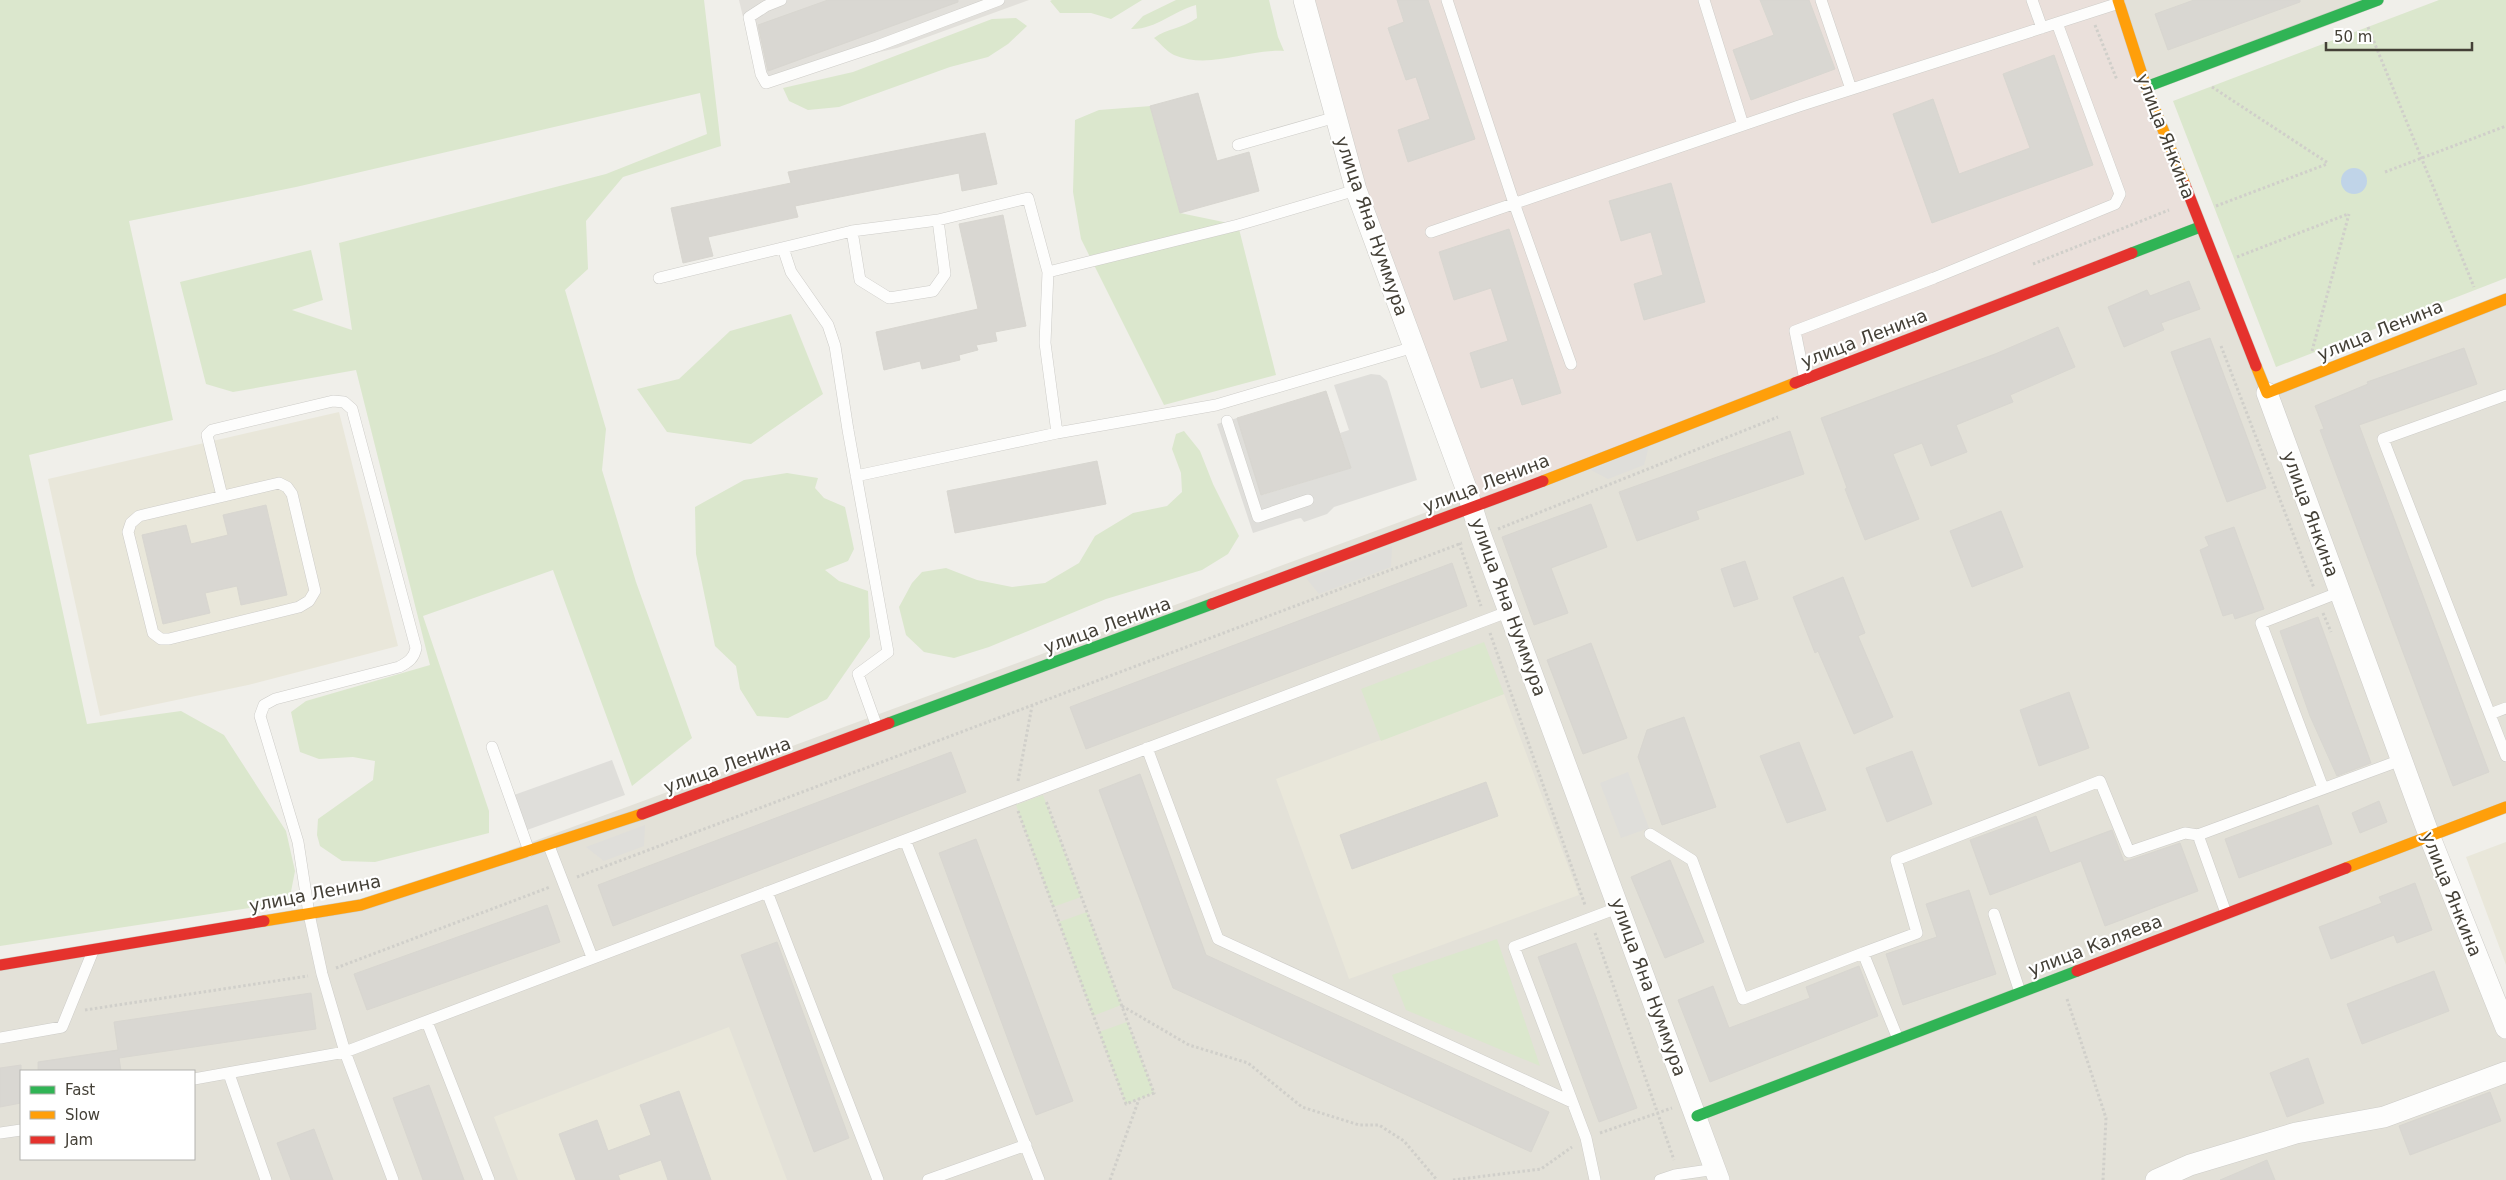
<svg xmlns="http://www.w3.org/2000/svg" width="2506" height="1180" viewBox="0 0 2506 1180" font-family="'DejaVu Sans',sans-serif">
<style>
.residential{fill:#e3e1d8;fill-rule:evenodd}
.industrial{fill:#e2e0db}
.education{fill:#e9e7da}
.medical{fill:#eae0db}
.green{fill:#dbe7cd}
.parking{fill:#dfdeda}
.water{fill:#c0d4e8}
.building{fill:#d9d7d2;stroke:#d8d6d0}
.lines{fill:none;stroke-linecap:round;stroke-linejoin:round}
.lane-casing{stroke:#cdccc8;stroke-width:12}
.street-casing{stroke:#cdccc8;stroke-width:22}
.fast-casing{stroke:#cdccc2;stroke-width:12}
.slow-casing{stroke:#cdccc2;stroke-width:12}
.jam-casing{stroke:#cdccc2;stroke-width:12}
.path{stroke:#d0cfca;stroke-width:3;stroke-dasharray:2.5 2.5;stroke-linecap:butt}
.lane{stroke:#fdfdfc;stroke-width:11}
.street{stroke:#fdfdfc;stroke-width:21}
.fast{stroke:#30b455;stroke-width:11}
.slow{stroke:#ff9f0a;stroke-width:11}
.jam{stroke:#e5322d;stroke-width:11}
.labels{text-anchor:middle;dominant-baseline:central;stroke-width:4.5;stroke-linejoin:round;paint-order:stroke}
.street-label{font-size:18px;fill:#444037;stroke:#fff}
</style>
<rect width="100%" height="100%" fill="#f0efea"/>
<path class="residential" d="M2118,0H2378L2146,87Z
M2200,227L2267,393L2506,299V807L2429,836L2506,1028V1180H0V969L361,905ZM21,1071H194V1159H21Z"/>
<path class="industrial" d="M739,0H1029L897,48L758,80Z"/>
<path class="education" d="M339,412L398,646L248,685L100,716L48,479Z
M1504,694L1579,895L1349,979L1276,779Z
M2506,842V965L2466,857Z
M729,1027L787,1180H518L494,1117Z"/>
<path class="medical" d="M1304,0H2118L2200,227L1472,508L1414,347Z"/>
<path class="green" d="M0,0H704L721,146L623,177L586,221L588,269L565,290L606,429L602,470L636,582L692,738L632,786L553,570L423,616L489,811V833L375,862L342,861L320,846L317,835L318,819L373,780L375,761L353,757L319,759L300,752L291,712L306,701L430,665L356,370L233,392L206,384L180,282L311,250L323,300L292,310L352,330L339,243L606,174L707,134L700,93L296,187L129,221L173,420L29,455L87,724L181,711L224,735L286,831L295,871L289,902L0,946Z
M1052,0H1142L1111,19L1091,13H1060L1050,1Z
M1176,0H1269L1278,37L1284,51C1248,49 1209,70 1174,55C1167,52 1160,43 1154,38C1167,28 1182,29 1197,18L1196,5C1173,11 1155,30 1131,29L1143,16Z
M2439,0H2506V278L2276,367L2173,101Z
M1016,18L1027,26L1008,44L988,57L950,67L839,107L808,110L789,101L783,88L853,72L992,19Z
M1151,106L1180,213L1238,225L1276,375L1164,405L1081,239L1073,192L1075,120L1099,110Z
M791,314L823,394L751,444L667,432L637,389L679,379L730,331Z
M1184,431L1200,451L1213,484L1239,536L1228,554L1202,570L1106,599L989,647L954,658L924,652L906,635L899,607L912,583L922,572L946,568L977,580L1012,587L1045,583L1079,563L1095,536L1133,513L1167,506L1182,492L1181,473L1172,449L1176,434Z
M787,473L818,478L815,488L824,498L845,507L854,549L848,561L825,570L839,581L868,591L870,637L827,699L788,718L757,716L740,689L736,666L715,646L696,554L695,507L744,480Z
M1484,642L1504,694L1381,741L1361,689Z
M1043,795L1081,897L1053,907L1016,805Z
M1087,912L1121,1005L1093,1016L1059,922Z
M1497,939L1540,1066L1406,1010L1392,975Z
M1127,1022L1154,1093L1126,1104L1099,1032Z"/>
<path class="parking" d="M1371,374L1380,375L1387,381L1417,480L1334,507L1327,514L1304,522L1301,518L1296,519L1253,533L1217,424L1237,418L1262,495L1351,468L1340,433L1349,430L1334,385Z
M1649,446L1644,465L1608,479L1591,470Z
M1392,546L1391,567L1319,594L1306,578Z
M612,760L625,795L527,830L514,795Z
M1628,772L1649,828L1621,838L1600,783Z
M645,825L644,846L604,861L586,847Z"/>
<path class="water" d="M2341 181a13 13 0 1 1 26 0a13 13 0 1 1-26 0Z"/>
<path class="building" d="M828,0H958V2L768,71L758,25Z
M1397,0H1428L1475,139L1408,162L1398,130L1430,119L1416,77L1406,80L1388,28L1404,22Z
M1760,0H1809L1835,69L1751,100L1733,50L1774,35Z
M2194,0H2300V2L2168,50L2155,14Z
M2054,55L2093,165L1932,223L1893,114L1933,99L1959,174L2030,148L2003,74Z
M1198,93L1217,161L1249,152L1259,191L1180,213L1150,106Z
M985,133L997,184L962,191L959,173L795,206L798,217L708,237L713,256L683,263L671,208L791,183L788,172Z
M1671,183L1705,302L1644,320L1634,284L1663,275L1651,232L1621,241L1609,201Z
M1003,215L1026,326L995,332L997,341L976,345L978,350L959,355L960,360L922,369L920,361L884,370L876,332L978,309L959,224Z
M1509,229L1561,393L1522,405L1513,378L1481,388L1470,353L1508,341L1491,288L1454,300L1439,252Z
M2189,281L2200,309L2161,323L2164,330L2124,347L2108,307L2147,290L2150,296Z
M2058,327L2075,367L2010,395L2013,402L1956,425L1967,452L1931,466L1922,443L1893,454L1919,519L1865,540L1845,489L1847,488L1821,418L1995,354Z
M2210,338L2266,488L2227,502L2171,352Z
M2464,348L2477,384L2359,425L2489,772L2453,786L2320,430L2324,429L2315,406L2368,384L2367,382Z
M1326,391L1351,468L1261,495L1237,418Z
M1790,431L1804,474L1696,511L1699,519L1637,541L1619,492Z
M1097,461L1106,504L955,533L947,491Z
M1591,504L1607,547L1551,568L1568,613L1534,625L1502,537Z
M266,505L287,595L241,605L237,586L205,593L210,613L163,624L142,535L186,525L191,544L228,535L223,515Z
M2001,511L2023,567L1972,587L1950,531Z
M2234,527L2264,609L2235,619L2233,613L2223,616L2200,550L2209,546L2205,537Z
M1745,561L1758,599L1734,607L1721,569Z
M1452,563L1467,606L1086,749L1070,707Z
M1843,577L1865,633L1858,636L1893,717L1854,734L1818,651L1815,653L1793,597Z
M2318,617L2371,763L2337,776L2310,716L2280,631Z
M1591,643L1627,738L1583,754L1547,660Z
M2069,692L2089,748L2039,766L2020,710Z
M1684,717L1716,807L1662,825L1638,757L1647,730Z
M1799,742L1826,810L1787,823L1760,756Z
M1912,751L1932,804L1887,822L1866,768Z
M951,752L966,792L613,926L598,885Z
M1140,774L1206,955L1549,1112L1531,1152L1173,988L1099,790Z
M1486,782L1498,816L1352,869L1340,835Z
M2379,801L2387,822L2360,833L2352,813Z
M2318,805L2332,844L2239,878L2225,839Z
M2036,816L2050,853L2112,830L2124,862L2180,843L2198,891L2105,926L2081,861L1990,895L1970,840Z
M976,839L1073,1101L1036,1115L939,853Z
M1670,860L1704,942L1665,958L1631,877Z
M2415,883L2432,930L2397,943L2394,935L2331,959L2319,927L2382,903L2379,897Z
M1969,890L1996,974L1903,1005L1886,954L1937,937L1926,904Z
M547,905L560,942L367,1010L354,974Z
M777,942L849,1138L814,1152L741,955Z
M1576,943L1637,1108L1599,1122L1538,957Z
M1859,966L1878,1016L1710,1082L1678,1000L1713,986L1729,1028L1810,998L1806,987Z
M2434,971L2449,1011L2362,1044L2347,1004Z
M311,993L316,1029L119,1058L121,1071H38V1062L118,1050L114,1022Z
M2308,1058L2324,1103L2287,1117L2270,1073Z
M21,1065V1103L0,1107V1068Z
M429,1085L464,1180H423L393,1098Z
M679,1091L711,1180H668L661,1160L618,1175L620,1180H576L559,1134L597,1120L608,1151L651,1135L640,1105Z
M2490,1092L2501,1121L2410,1155L2399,1126Z
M314,1129L333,1180H291L277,1143Z
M2267,1160L2275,1180H2220Z"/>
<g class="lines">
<defs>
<path id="lane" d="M781,0L766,6L749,17L761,74L766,83L877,46L999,0
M1447,0L1514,203L1571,364
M1704,0L1743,125
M1821,0L1851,89
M2032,0L2042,28
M1238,145L1336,117
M852,231L860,280L889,298L933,291L945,274L938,220
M1431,232L1799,106L2119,3
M783,248L791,272L828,325L835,346L848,430L888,652L858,674L877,727
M659,278L852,231L938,220L1028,198L1048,272
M1805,380L1795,331L1934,278L2115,204L2120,194L2057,23
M2506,395L2383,439L2506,756
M1227,421L1258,517L1308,500
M1057,433L1045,343L1048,272L1238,225L1356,190
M856,476L1057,433L1216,405L1414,347
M279,483L287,487L292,494L315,591L309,601L299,607L169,639H161L153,633L128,532L131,523L139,516Z
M222,496L207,435L212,430L333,401L344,402L352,409L416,648C414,658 409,662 399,667L275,699L264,705L260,716L298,842L309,914L322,974L345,1052L393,1180
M2490,714L2506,708
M492,747L529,851
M1147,748L1218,939L1572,1102
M2323,788L2261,623L2340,592
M1650,834L1692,860L1743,999L1863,953
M2198,835L2401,760
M905,840L1039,1180
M549,846L592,957
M767,892L878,1180
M1994,914L2020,992
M427,1022L489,1180
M0,1038L62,1027L93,951
M1898,1039L1863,953L1917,933L1896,860L2100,781L2129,852L2185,833L2198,835L2226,913
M229,1074L266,1180
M194,1079L345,1052L1510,611
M0,1133L21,1130
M928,1180L1026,1145
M1595,1180L1586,1138L1514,947L1620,907
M1660,1180L1675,1175L1716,1169"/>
<path id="street" d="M1304,0L1356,190L1466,488L1481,536L1719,1180
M2267,393L2429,835L2506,1028
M2156,1180L2190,1165L2296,1133L2384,1117L2506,1072"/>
<path id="fast" d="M2146,87L2378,0
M2132,253L2200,227
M889,723L1212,604
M1697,1116L2077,971"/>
<path id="slow" d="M2118,0L2146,87L2185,185
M2256,366L2267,393L2506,299
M1543,481L1795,383
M2346,868L2506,807
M264,921L361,905L642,814"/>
<path id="jam" d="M2185,185L2256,366
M1795,383L2132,253
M1212,604L1543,481
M642,814L889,723
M0,965L264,921
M2077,971L2346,868"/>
</defs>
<use href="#lane" class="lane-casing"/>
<use href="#street" class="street-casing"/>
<use href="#fast" class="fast-casing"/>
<use href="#slow" class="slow-casing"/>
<use href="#jam" class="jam-casing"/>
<path class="path" d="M2095,25L2117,80
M2368,27L2474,287
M2212,87L2328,163
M2385,172L2506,126
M2216,206L2327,164
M2237,257L2348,214
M2033,264L2169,210
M2221,346L2314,588
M2312,351L2349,214
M1498,529L1778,417
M1459,543L1481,606
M2323,613L2331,632
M1490,633L1585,905
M1018,781L1032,706
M1018,811L1126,1104L1154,1093L1046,801
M577,877L1462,543
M1595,933L1674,1160
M336,968L550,887
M2067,999L2106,1118L2103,1180
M1122,1006L1189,1045L1248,1063L1302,1107L1359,1125H1379L1404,1141L1437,1180
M85,1010L308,976
M1600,1133L1672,1108
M1110,1180L1139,1099
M1453,1180L1541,1169L1572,1147"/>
<use href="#lane" class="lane"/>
<use href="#street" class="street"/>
<use href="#fast" class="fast"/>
<use href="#slow" class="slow"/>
<use href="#jam" class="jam"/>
</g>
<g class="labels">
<g class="street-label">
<text transform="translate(2166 136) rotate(69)">улица Янкина</text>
<text transform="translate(1372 226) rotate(71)">улица Яна Нуммура</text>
<text transform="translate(2380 330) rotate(-22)">улица Ленина</text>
<text transform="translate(1864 338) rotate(-21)">улица Ленина</text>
<text transform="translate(1486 483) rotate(-21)">улица Ленина</text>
<text transform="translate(2311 514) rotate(70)">улица Янкина</text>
<text transform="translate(1509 607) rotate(70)">улица Яна Нуммура</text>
<text transform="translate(1107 625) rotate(-20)">улица Ленина</text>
<text transform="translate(727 765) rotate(-20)">улица Ленина</text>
<text transform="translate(315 893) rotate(-11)">улица Ленина</text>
<text transform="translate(2452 894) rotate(68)">улица Янкина</text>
<text transform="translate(2095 945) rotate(-21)">улица Каляева</text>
<text transform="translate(1649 987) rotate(70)">улица Яна Нуммура</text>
</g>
</g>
<rect x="20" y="1070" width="175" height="90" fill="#ffffff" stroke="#b4b3af"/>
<rect x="30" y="1086" width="25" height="8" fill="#30b455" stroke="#b4b3af"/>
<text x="65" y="1095" font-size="15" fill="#444037">Fast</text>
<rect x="30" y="1111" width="25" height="8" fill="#ff9f0a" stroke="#b4b3af"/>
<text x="65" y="1120" font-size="15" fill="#444037">Slow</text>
<rect x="30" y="1136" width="25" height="8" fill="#e5322d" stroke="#b4b3af"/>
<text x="65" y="1145" font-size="15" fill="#444037">Jam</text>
<path d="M2326 42v8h146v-8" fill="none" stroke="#444037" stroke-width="2.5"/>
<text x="2334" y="42" font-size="15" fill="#444037" stroke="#ffffff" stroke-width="4" paint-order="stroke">50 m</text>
</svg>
